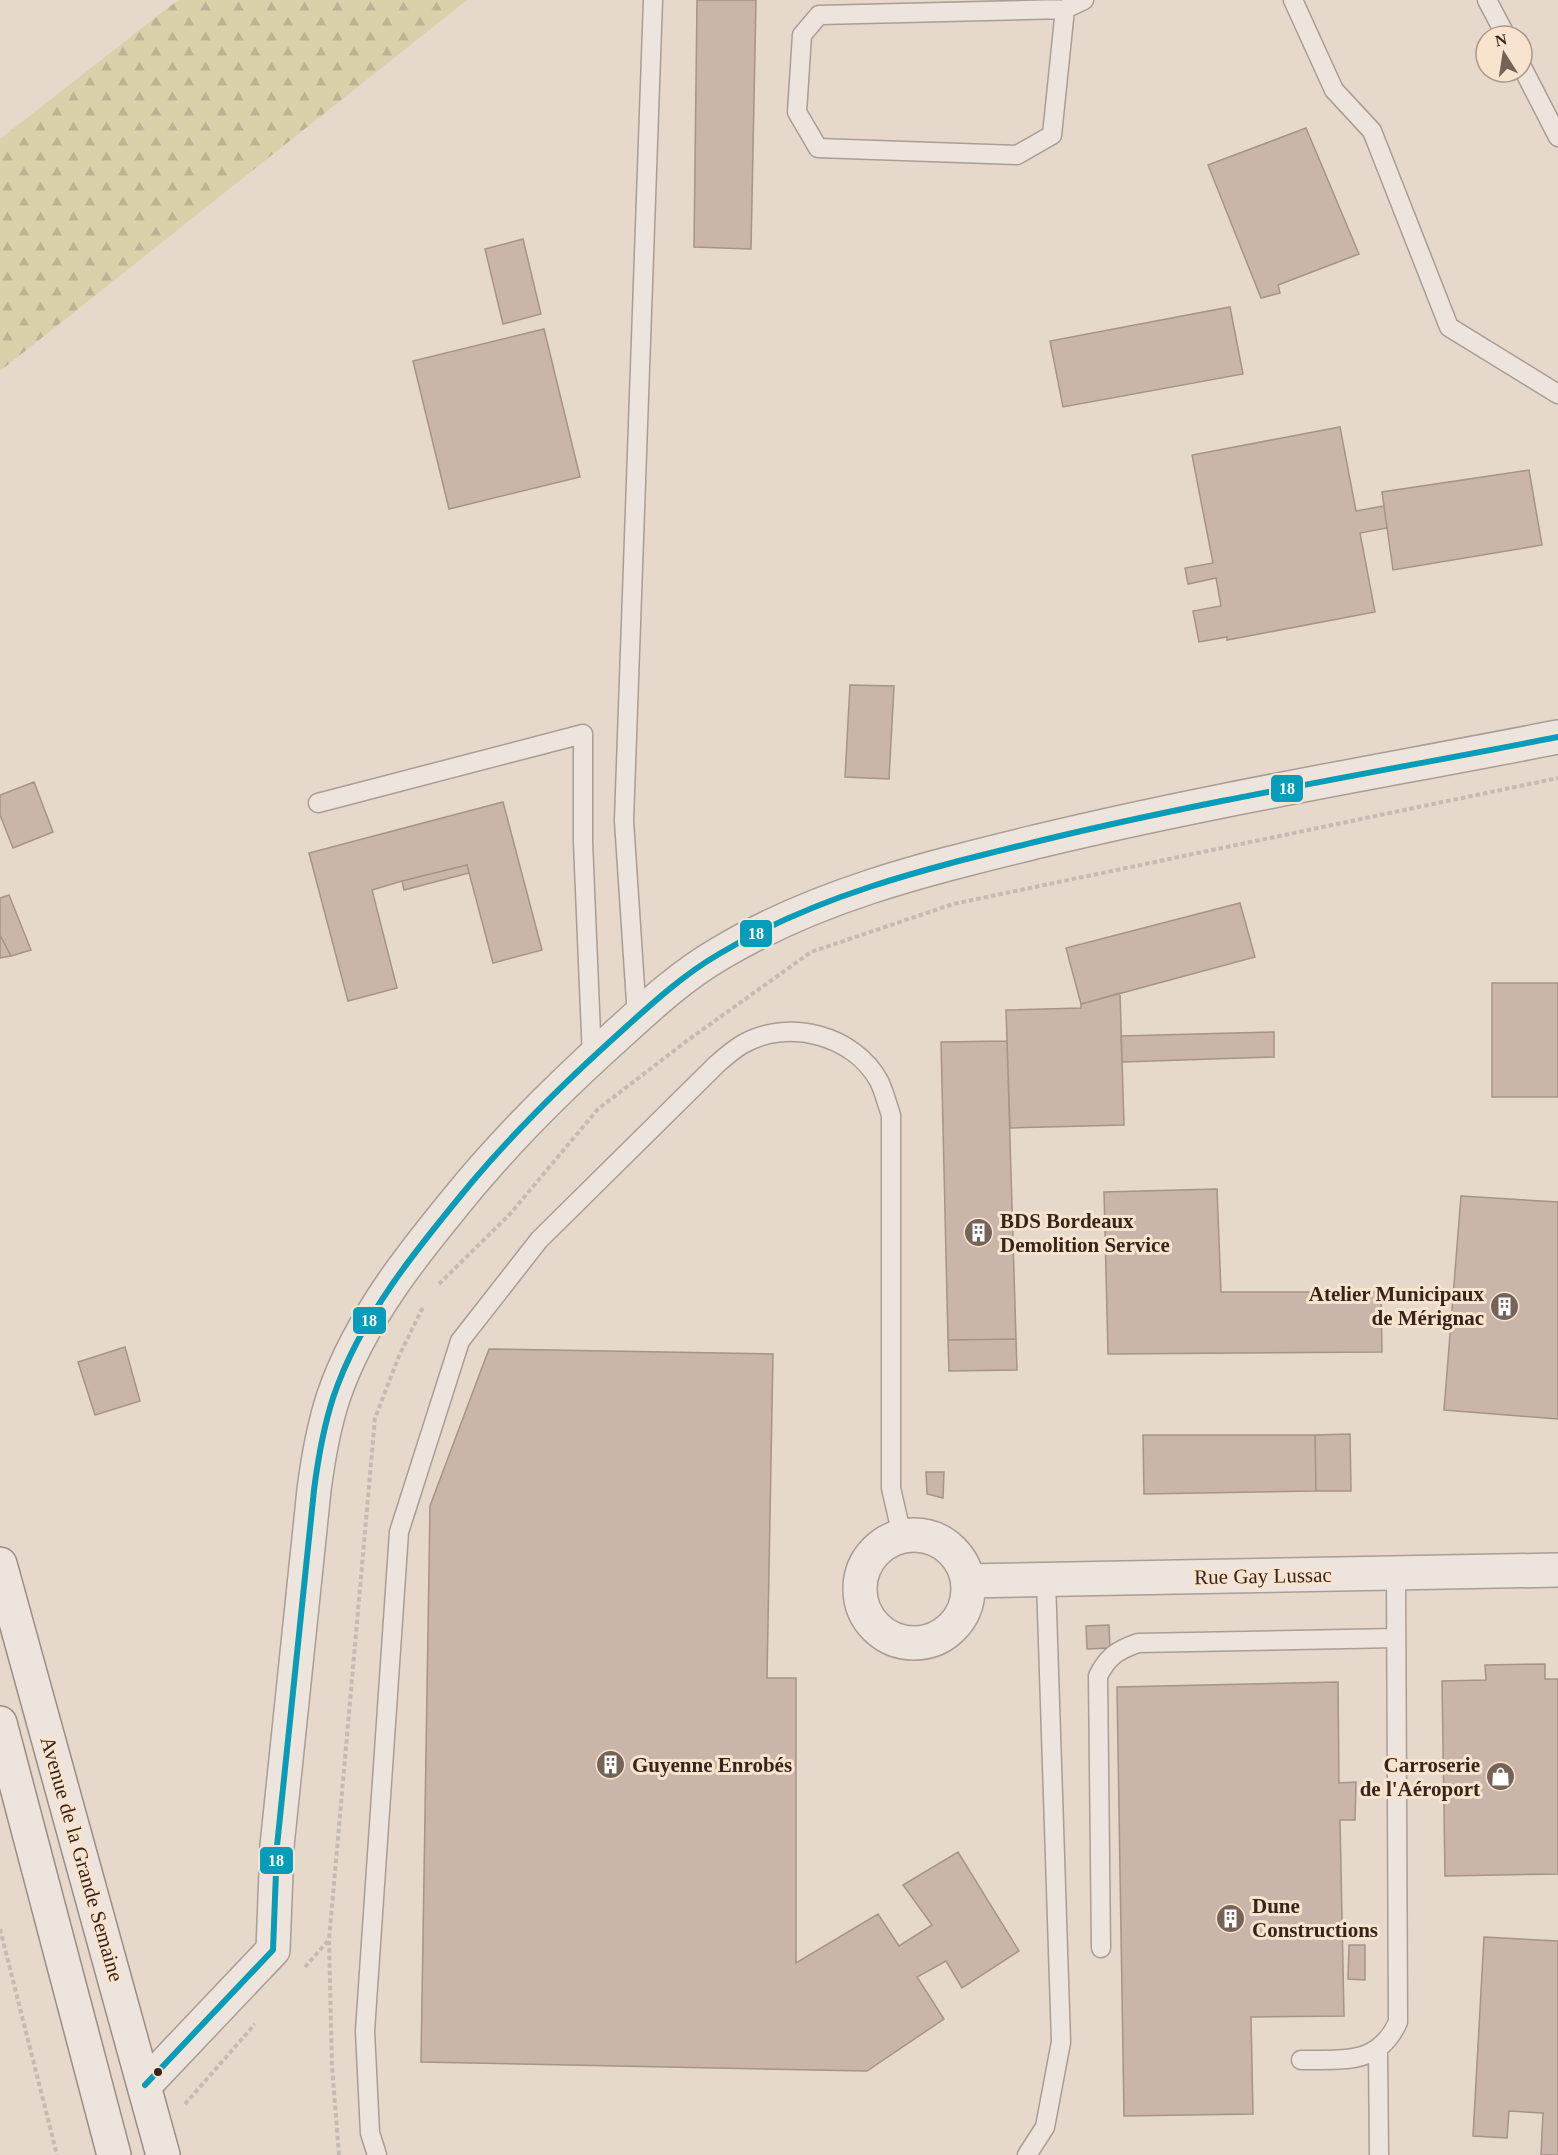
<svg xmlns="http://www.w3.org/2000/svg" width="1558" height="2155" viewBox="0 0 1558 2155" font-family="Georgia,serif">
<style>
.forest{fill:url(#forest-firs)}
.building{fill:#cab5aa;stroke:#a69389;stroke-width:1.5}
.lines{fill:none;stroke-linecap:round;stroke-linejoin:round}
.service-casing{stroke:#aa9d94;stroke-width:21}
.minor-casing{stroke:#aa9d94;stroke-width:36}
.secondary-casing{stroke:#9a8d83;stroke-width:36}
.path{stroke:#c6bbb3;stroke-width:4;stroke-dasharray:4.5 3;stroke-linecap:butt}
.service{stroke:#ede5dd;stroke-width:18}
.minor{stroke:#ede5dd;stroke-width:33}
.secondary{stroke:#ede5dd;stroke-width:33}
.bus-1-casing{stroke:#f8e4ce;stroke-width:10}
.bus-1{stroke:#069cbc;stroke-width:6}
.bus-dot{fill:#39241b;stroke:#f8e4ce;stroke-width:2}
.labels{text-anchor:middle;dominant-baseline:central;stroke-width:6;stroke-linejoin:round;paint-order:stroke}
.poi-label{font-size:21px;font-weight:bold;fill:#39241b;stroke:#f8e4ce;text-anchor:start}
.street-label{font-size:21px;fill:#39241b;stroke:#f8e4ce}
.line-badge{stroke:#f8e4ce;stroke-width:2}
.badge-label{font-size:16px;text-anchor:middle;font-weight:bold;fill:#fff}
</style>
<defs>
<pattern id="forest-firs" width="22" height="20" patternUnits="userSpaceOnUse" patternTransform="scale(1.5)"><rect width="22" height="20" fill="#dad1ab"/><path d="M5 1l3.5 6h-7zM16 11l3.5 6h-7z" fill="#bcb393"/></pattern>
</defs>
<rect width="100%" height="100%" fill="#e6d8ca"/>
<path class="forest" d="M178,0H467L0,371V139Z"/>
<path class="building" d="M697,0H756L751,249L694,247Z
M1306,128L1359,254L1278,285L1280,293L1261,298L1208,165Z
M523,239L541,314L503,324L485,249Z
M1230,307L1243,374L1063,407L1050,341Z
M544,329L580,477L449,509L413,361Z
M1340,427L1356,511L1384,506L1387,528L1360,533L1375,612L1227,640V637L1199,642L1193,611L1221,606L1216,578L1188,584L1185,568L1213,563L1192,455Z
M1529,470L1542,545L1393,570L1382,492Z
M850,685L894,686L889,779L845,777Z
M34,782L53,832L13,848L0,815V795Z
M503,802L542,950L493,963L467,865L402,881L372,890L397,988L348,1001L309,853Z
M467,865L469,873L404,890L402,881Z
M9,895L31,950L11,956L0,935V898Z
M1240,903L1255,957L1081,1004L1066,948Z
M0,935L11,956L0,958Z
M1492,983H1558V1097H1492Z
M1120,993L1124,1125L1010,1128L1006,1010L1081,1008V1004Z
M1274,1032V1057L1122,1062L1121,1036Z
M1007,1041L1016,1339L948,1340L941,1042Z
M1217,1189L1221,1292H1381L1382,1352L1108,1354L1104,1192Z
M1461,1196L1558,1202V1419L1444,1410Z
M1016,1339L1017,1370L949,1371L948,1340Z
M125,1347L140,1401L95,1415L78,1362Z
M489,1349L773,1354L767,1678H796V1963L878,1914L899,1946L932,1925L903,1885L958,1852L1019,1951L962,1988L946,1961L917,1977L944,2019L867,2071L421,2062L430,1506Z
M1350,1434L1351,1491H1316L1315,1435Z
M1143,1435H1315L1316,1491L1144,1494Z
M926,1472H944L943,1498L927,1494Z
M1109,1625L1110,1648L1087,1649L1086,1626Z
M1545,1664V1679H1558V1874L1445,1876L1442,1681L1486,1680L1485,1665Z
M1338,1682L1339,1783L1356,1782L1355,1820H1340L1344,2016L1251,2017L1253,2114L1124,2116L1117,1687Z
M1484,1937L1558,1941V2155H1541L1543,2113L1509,2111L1507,2138L1473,2136Z
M1349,1945H1365V1980L1348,1979Z"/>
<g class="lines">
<defs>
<path id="service" d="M1293,0L1334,90L1372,131L1449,327L1558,394
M1487,0L1506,36
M1065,9L1052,135L1017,155L818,148L797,112L802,35L819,15L1065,9L1084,0
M1522,67L1558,137
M318,803L583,734V842L592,1058
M637,1017L624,821L653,0
M1101,1948L1098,1676C1108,1656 1118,1650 1138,1643L1396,1638
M1378,2050L1379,2155
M1301,2060C1343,2059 1378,2066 1398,2022L1396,1573
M377,2155L370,2133L365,2031L399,1532L460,1341L539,1240L717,1064C725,1057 734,1049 743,1044C788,1018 854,1035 879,1081C884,1091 887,1104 891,1115V1488L902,1536
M1027,2155L1045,2127L1061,2042L1046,1580"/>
<path id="minor" d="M860 1589a54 54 0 1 1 108 0a54 54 0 1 1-108 0Z
M968,1581L1558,1570
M145,2085L273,1950L277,1846L314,1490C318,1459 323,1429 333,1398C360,1317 418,1247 472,1182C516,1130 564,1083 615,1037C648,1007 681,976 719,954C817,895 925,869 1035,842C1208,800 1384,771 1558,737"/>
<path id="secondary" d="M0,1564L163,2155
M0,1723L114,2155"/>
</defs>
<use href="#service" class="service-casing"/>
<use href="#minor" class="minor-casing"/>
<use href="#secondary" class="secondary-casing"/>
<path class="path" d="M439,1284L510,1214L598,1109L688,1040L811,952L953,904L1558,778
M0,1929L57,2155
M305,1967L328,1941
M185,2104L255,2024
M339,2155L332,2066L329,1940L375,1418L399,1356L423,1307"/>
<use href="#service" class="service"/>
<use href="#minor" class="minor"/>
<use href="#secondary" class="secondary"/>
<defs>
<path id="bus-1" d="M145,2085L273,1950L277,1846L314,1490C318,1459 323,1429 333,1398C360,1317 418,1247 472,1182C516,1130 564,1083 615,1037C648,1007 681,976 719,954C817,895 925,869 1035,842C1208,800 1384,771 1558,737"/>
</defs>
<use href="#bus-1" class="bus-1-casing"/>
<use href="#bus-1" class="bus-1"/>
</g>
<defs>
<symbol id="building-disc" viewBox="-11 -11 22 22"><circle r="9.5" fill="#766358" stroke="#f8e4ce"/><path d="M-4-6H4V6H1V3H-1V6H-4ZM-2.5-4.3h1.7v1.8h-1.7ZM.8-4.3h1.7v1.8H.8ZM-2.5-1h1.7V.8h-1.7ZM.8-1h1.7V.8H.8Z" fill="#fff"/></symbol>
<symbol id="shop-disc" viewBox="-11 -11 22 22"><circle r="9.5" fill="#766358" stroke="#f8e4ce"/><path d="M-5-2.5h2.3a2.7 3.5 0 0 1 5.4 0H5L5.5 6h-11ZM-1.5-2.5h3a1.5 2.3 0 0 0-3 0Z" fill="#fff"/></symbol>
</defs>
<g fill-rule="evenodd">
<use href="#building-disc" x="962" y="1216" width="33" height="33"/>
<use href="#building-disc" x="1488" y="1290" width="33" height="33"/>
<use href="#building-disc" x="594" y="1748" width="33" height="33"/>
<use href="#shop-disc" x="1484" y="1760" width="33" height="33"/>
<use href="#building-disc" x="1214" y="1902" width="33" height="33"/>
</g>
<circle class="bus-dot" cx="158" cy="2072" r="5"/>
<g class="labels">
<g class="poi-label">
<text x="1000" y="1221">BDS Bordeaux<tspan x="1000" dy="24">Demolition Service</tspan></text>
<text x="1484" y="1294" text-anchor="end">Atelier Municipaux<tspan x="1484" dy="24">de Mérignac</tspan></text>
<text x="632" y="1765">Guyenne Enrobés</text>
<text x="1480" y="1765" text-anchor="end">Carroserie<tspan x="1480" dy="24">de l'Aéroport</tspan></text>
<text x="1252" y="1906">Dune<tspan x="1252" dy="24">Constructions</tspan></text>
</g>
<g class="street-label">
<text transform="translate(1263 1576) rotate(-1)">Rue Gay Lussac</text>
<text transform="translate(82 1859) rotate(74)">Avenue de la Grande Semaine</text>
</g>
</g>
<g class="line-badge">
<rect x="1270" y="774" width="34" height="29" rx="6" fill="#069cbc"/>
<rect x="739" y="919" width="34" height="29" rx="6" fill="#069cbc"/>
<rect x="352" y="1306" width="35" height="29" rx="6" fill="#069cbc"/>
<rect x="259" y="1846" width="35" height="29" rx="6" fill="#069cbc"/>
</g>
<g class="badge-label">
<text x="1287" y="794">18</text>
<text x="756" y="939">18</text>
<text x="369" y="1326">18</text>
<text x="276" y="1866">18</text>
</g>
<g transform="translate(1504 54) rotate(348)"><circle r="28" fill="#f8e4ce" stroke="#ac9786" stroke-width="1.5"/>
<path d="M0-4.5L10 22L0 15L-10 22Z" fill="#766358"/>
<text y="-9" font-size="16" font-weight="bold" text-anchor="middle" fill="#39241b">N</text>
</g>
</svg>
